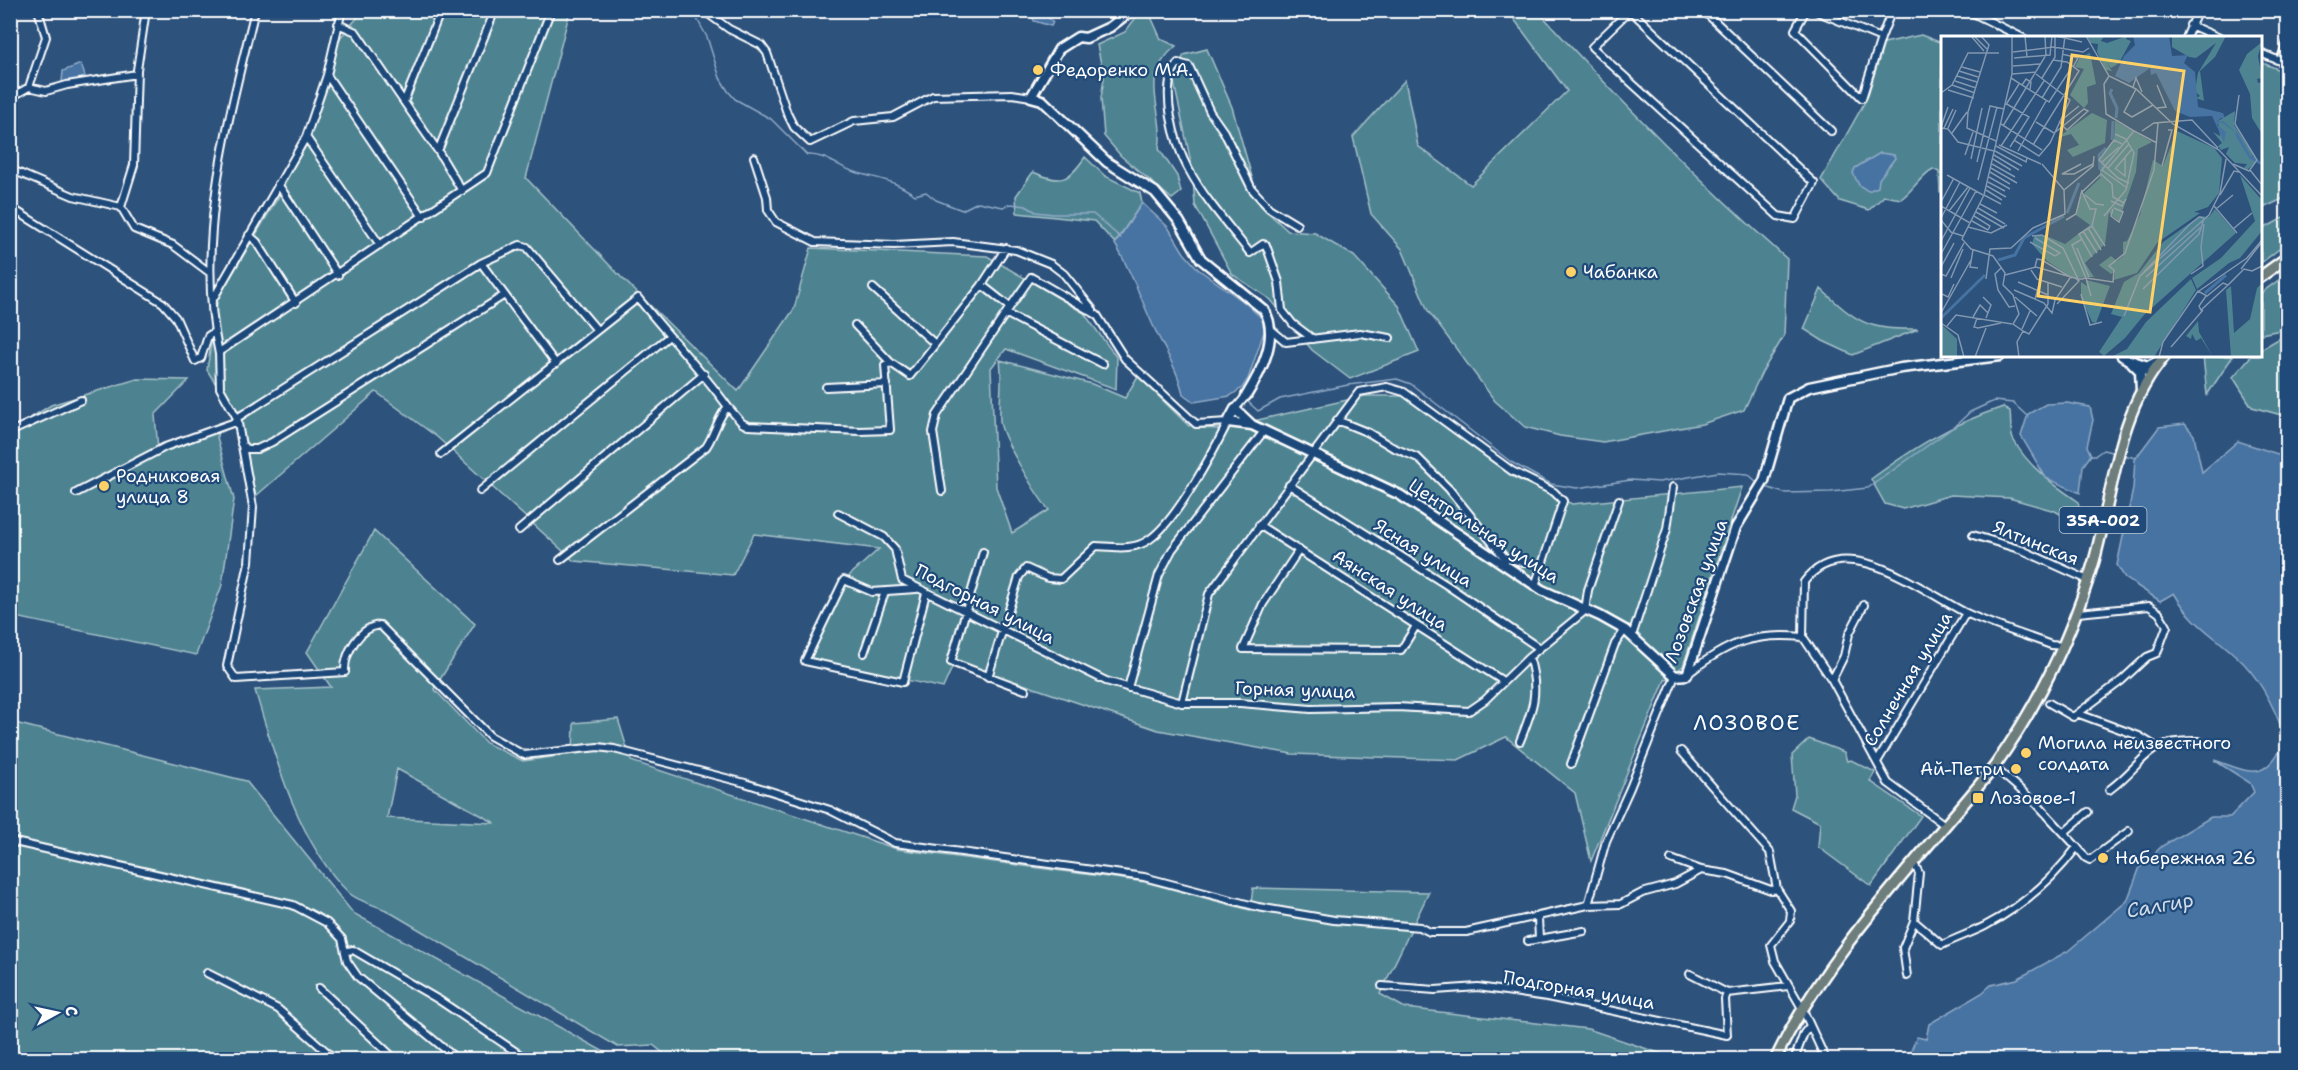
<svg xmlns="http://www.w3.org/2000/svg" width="2298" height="1070" viewBox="0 0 2298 1070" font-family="'Shantell Sans',sans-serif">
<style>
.green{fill:#4e8391;stroke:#a6c1c8;stroke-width:1.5;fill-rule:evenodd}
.water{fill:#4773a2;stroke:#91abc7;stroke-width:1.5}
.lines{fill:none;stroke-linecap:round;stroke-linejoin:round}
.stream{stroke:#91abc7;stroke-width:1.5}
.street-casing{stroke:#fff;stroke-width:10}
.secondary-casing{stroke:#fff;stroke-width:13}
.primary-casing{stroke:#fff;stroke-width:14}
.street{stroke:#1f4a7a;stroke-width:6}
.secondary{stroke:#1f4a7a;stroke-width:8}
.primary{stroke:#6d7e7c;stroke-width:9}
.poi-dot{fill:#ffd166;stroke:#1f4a7a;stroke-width:2}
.labels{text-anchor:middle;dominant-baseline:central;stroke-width:4.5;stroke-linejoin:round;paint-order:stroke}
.shield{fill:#1f4a7a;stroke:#bcc9d7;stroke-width:1.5}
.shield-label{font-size:16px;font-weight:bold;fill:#fff}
.poi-label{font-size:18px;fill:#fff;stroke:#1f4a7a;text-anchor:start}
.street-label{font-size:18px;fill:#fff;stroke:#1f4a7a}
.water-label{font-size:20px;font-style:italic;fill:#d1dce8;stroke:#1f4a7a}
.quarter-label{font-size:21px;letter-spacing:1.5px;fill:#fff;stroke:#1f4a7a}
.inset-river{fill:none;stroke:#4773a2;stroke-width:3}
.inset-road{fill:none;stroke:#8197b0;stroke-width:1.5}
.view{fill:#ffd166;fill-opacity:0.15;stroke:#ffd166;stroke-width:3}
.inset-edge{fill:none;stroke:#fff;stroke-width:3}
</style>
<rect width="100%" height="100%" fill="#2d527c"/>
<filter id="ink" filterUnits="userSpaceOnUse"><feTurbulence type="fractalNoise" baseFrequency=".0167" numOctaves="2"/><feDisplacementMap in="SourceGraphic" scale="12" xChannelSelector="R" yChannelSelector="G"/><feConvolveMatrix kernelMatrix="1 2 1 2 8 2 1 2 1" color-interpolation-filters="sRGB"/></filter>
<g filter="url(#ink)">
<path class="green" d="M1148,10L1161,39L1176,46C1136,80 1166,108 1159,149L1177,176L1181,192L1172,199L1121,156L1104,136L1101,98L1104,78L1097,45L1125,32L1141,11Z
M363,11H570L526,178L621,277L738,391L794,309L811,248L987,256L1084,313L1117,358L1116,389L1006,349L991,368L996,487L1012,533L1049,510C1037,496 1001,437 1000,421C999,400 1003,381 1000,360L1092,384L1125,398L1138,376L1189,426L1192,424L1200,428L1218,429L1219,433L1206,467L1231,426L1365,396H1403L1513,477L1572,504L1742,487L1683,666L1665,680L1591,861L1575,793L1506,737L1458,760L1292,754L1158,730L955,661L943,688L809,659L850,575L879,549L754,534L733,575L574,561L437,437L376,392L256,496L237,418L207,370L218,298L279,196L306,137L340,38Z
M1508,11H1538C1618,99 1698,180 1787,259L1784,336L1762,372L1744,410L1702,424L1603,442L1560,436L1525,427L1495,401L1428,311L1402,249L1371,214L1353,137L1405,80L1418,146L1471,185L1567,91Z
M1921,35L1942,43V189L1940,192L1939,172L1933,169C1919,177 1914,190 1901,199L1884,196L1869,210L1840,201L1821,180L1867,98L1884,43Z
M1207,49L1232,107L1260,205L1288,231L1315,233L1354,256L1399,306L1419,352L1350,379L1312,350L1271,300L1232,274L1195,205L1192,167L1173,78L1184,55Z
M2260,62L2288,73L2287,197L2261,209Z
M1085,157L1105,176L1140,193L1142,203L1115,243L1094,221L1017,213L1016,196L1033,172C1061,184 1068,182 1085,157Z
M2287,216V243L2261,263V230Z
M2287,274V325L2285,329L2261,334V293Z
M1821,289C1858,323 1867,330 1918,329L1853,355L1823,341L1804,329Z
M2287,334V419L2285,416L2252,407L2233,377L2251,356H2260L2261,349Z
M2203,356H2233L2207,395Z
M137,379L189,380L155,415L158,449L218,429L217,437L234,499L222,585L196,655L11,616V430L51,405Z
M2003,407L2010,411C2011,419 2010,432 2013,439C2028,467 2054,485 2079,502L2076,523L2055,511L2009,498L1951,495L1903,509L1885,504L1871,479C1915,447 1951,424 2003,407Z
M374,531L475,624L434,689L486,743L523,761L573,754L574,723L618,719L631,761L897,849L1145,882L1250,910L1253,888L1429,892L1380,994L1405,1008L1588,1029L1677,1059L672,1060L653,1045L618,1047L386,910C375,905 357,901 349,893C299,845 274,755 255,690L331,687L307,652ZM397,769L495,823L387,818Z
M11,722L246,781L353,913L617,1059L14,1060L11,1057Z
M1809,739L1844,752L1847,761L1851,760L1875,772L1870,781L1921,816L1871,886L1818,847L1820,823L1791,808L1795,795L1792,755Z"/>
<path class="water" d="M1031,11H1041L1053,22L1051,26L1034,21Z
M81,64L86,79L62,82L63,71Z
M1880,153L1894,155L1895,158L1879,179L1878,187L1868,191L1859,185L1853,173L1855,168Z
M1142,203L1168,227L1184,253L1198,269L1244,302L1267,323L1248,379L1242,388L1230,396L1194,402L1183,394C1177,367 1162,346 1151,321C1139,294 1130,269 1115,244Z
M2067,403L2090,407L2093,420L2087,446L2091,455L2083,466L2080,493L2046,478L2021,436L2028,414L2046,404Z
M2185,424L2194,435L2202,472L2238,441L2287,457V1059H1907L1917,1037L1926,1039L1929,1024L1982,993L1991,985L2017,979L2068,951L2127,901L2140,867L2162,846L2211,817H2230L2254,792L2250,783L2214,760C2255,774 2263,782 2286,740C2276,711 2260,677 2236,656C2210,632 2193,625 2174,593L2160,601L2125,578L2117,565L2133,489L2135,459L2159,427Z"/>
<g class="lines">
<path class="stream" d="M692,10L707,37L720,78L728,91L735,99L771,119L807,155C824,154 836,165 852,171C878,180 889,177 915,195L926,192L936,200L962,210L978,202L1003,207L1011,204L1026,206L1036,212L1053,214H1093L1121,238
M1247,401L1258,411L1280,399L1348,385L1397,379L1411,384L1511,462L1551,484L1577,488L1631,480L1659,482L1718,472L1748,474L1758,483
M2090,455H2096L2103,450L2116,453
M2123,455L2136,458
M1766,487L1784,493L1831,492L1868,488L1955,426L1970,412L1994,401L2013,403L2027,416"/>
<defs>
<path id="street" d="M441,10L404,102L438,151L495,10
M551,10L487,173L219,352L220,388L237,418L481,263L520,245L527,247L597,330
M703,10L729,29L761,45L767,53L787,113L794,127L810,142L854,121L893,117L933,96L1012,94L1031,97
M1630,10L1814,183L1795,219L1778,216L1592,47Z
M1703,10L1831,131
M1806,10L1795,30L1862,98L1881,38
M1813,10L1881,38L1892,10
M1967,10L2023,38
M2280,10L2288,14
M338,24L356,32L404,102
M2190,25L2220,38
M2186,38L2198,10
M2260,53L2280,61L2288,39
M327,75L423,217
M29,87L46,37L38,10
M10,98L29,87L46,91L67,85L137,74
M306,137L380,245
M438,151L462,191
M754,157L767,197L768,210L776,222L815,242L894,245L953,242L1016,250L1051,264L1064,274L1093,310
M10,169L73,196L121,207
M278,184L338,275
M10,207L163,303L176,318L195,361L201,358L208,336L214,332
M121,207L134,165L137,70L146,10
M121,207L134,229L173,245L209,272
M1297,225L1269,208L1252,189L1224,132L1210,112L1189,66L1178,63C1158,86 1175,146 1189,170C1205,200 1230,227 1250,253L1263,244L1266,245L1279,282L1282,310L1293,324L1313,339
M249,235L257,242L296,303
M481,263L556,364
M982,285L1006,248
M873,288L934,343
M212,301L306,137L327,75L342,10
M1007,314L1103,364
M855,325L891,363
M1272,330L1286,342L1360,333L1390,338
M219,354C194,241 228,121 255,10
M826,387L887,384
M728,407L742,423L748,426L860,431L890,430L885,365L891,363L910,376L982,285L1010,307L1031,277L1097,315L1125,359L1196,424L1228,422
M1235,409L1246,396
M237,418L253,507L249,562L227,666L236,679L345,672C344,653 360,627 380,625L490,736L524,755L598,747L614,749L745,783L830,810L895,843L1144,877L1258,907L1334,920L1420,927L1430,932H1466L1588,905L1621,904L1642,893L1675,884L1701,870L1727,874L1771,890L1777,889
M1337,420L1369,433L1392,447L1418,458L1449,489L1504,557L1506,566
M10,432L81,400
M241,444L247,449H257L272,442L503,296
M441,454L638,298C667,335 700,368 728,407C719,414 714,436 706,447L560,560
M1289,485L1448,586L1539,648
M480,491L668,337
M942,491L933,432L937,415L1010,307
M76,493L165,447L238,421
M838,513L884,537L895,549L902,580L1106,681L1182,703H1240L1311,709L1397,707L1469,711L1485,700L1529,657L1585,611L1588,590L1619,500
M1259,525L1503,681
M519,530L704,374
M1973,535L2022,550L2088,580
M1299,550L1263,604L1243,649L1401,650L1416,626
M983,552L951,662L1025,690
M1504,557L1524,563
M916,589L872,592L844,580L805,661L903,682L926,593
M1632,636L1667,529L1673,487
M1803,637L1804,582C1844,528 1921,590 1964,612C1991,625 2022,634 2051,645L2064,646
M864,653L885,592
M1689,673C1727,643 1754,632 1803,637L1832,680L1888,783L1946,826
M988,677L1019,577L1026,568L1048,578L1061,579L1096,546C1114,547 1134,551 1150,539C1177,520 1213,452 1228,422
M1832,680L1844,656L1849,634L1864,605
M1128,688L1159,575L1172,550L1264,431
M1182,703L1209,594L1359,392L1387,387L1404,392L1512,471L1554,492L1563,501L1535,586
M2049,703L2073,717L2121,681L2147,657L2157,653L2167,626L2159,613L2149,606L2078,613
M2079,714L2139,736L2155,746
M1520,741C1533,709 1540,692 1529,657
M1681,751L1770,852L1777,889L1791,911L1790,921L1771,945L1775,961L1803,1010L1826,1060
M1877,762L1966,613
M1571,764L1615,644L1625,630
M1994,767L2037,804L2077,847
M2109,790C2148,761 2144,739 2199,741
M2066,831L2088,812
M10,841L293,905L327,923L342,939L347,961L358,977L458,1060
M1671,859L1701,870
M1914,864L1919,873L1914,921L1942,945C1956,938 1971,933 1985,926C2021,907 2053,879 2077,847L2086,858L2090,860L2129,831
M1588,905L1606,841L1630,788L1675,676
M1539,939L1584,931
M1528,941L1539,939L1538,918
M347,951L353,950L439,1000L528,1060
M207,973L278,1009L336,1060
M1690,974L1727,993L1788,986
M1907,976L1903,948L1914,921
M1382,986L1435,990L1478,987L1547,997L1727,1035L1725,999L1727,993
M319,988L396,1060
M1794,1060L1804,1033L1809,1027"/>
<path id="secondary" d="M1132,10L1110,27L1086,38L1078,37L1059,49L1031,97L1042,100L1107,162L1155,192L1179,221L1201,259L1264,310C1280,336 1261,372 1246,396
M2122,356L2150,373
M2130,360L2148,366L2162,359
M2132,363L2140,371L2141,391
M1252,425L1235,409L1228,422L1252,425L1400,495L1542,590L1600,616L1625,630L1675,676L1687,675L1736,527L1764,481L1788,398L1809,387L1901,368L2000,356"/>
<path id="primary" d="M2260,277L2288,257
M1775,1060C1826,952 1920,859 1994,767C2039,704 2072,635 2094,561C2114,491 2116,413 2165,356"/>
</defs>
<use href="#street" class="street-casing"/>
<use href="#secondary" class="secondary-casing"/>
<use href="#primary" class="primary-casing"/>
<use href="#street" class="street"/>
<use href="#secondary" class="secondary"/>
<use href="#primary" class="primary"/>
</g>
</g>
<g class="poi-dot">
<circle cx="1038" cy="70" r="6"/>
<circle cx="1571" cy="272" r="6"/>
<circle cx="104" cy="486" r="6"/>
<circle cx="2026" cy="753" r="6"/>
<circle cx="2016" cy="769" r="6"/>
<rect x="1972" y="792" width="12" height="12" rx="3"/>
<circle cx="2103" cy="858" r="6"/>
</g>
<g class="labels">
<rect class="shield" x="2059.5" y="507" width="87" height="26" rx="4.5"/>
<g class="shield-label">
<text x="2103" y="520">35А-002</text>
</g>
<g class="poi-label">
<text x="1050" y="70">Федоренко М.А.</text>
<text x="1583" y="272">Чабанка</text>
<text x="116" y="476">Родниковая<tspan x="116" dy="21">улица 8</tspan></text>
<text x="2038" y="743">Могила неизвестного<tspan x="2038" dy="21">солдата</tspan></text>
<text x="2004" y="769" text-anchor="end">Ай-Петри</text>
<text x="1990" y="798">Лозовое-1</text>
<text x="2115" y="858">Набережная 26</text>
</g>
<g class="street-label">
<text transform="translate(1484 531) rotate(33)">Центральная улица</text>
<text transform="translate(2036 543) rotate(22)">Ялтинская</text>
<text transform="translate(1423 553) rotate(32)">Ясная улица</text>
<text transform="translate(1390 590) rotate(33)">Аянская улица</text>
<text transform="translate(1696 591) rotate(-70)">Лозовская улица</text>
<text transform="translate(985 604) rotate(27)">Подгорная улица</text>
<text transform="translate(1908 679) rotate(-59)">Солнечная улица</text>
<text transform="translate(1295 690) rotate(2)">Горная улица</text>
<text transform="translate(1579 990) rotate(10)">Подгорная улица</text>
</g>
<g class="water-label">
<text transform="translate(2160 905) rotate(-10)">Салгир</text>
</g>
<g class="quarter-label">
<text x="1747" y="723">ЛОЗОВОЕ</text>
</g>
</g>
<g transform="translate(1941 36)">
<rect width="321" height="321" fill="#2d527c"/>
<path d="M146,0H163L160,5L166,7L186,0L185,3L190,5L178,27L170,32L165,26L171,35L165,34L156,16L157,8L149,7ZM231,0H285L274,21L259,35L263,65L255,62L259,60L254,55L257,37L275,7L255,22L248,21L231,11ZM321,6L317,20L321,42L316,43L317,47L321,46V98L311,82L309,58L298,34L306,18ZM149,17L155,48L146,51L147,67L143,72L129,59L143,33L134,31L139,21ZM294,75L293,89L313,119L310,121L314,120V127L306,134L303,132L306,128L294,127L285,118L288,111L280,114L277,110L281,107L272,96L279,100L277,85ZM151,77L166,84L164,107L132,121L126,114L138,109L130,98L116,102ZM174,85L211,106L197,113L195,136L178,185L168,177L164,208L144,227L153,241L132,242L106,225L91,208L93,200L103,199L124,208L149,189L135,179L139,161L159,142V123L173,103ZM236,95L273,112L281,122L278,157L267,171L253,176L259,177L216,207L196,237L173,244L174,236L170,238L158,229L170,220L176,225L182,220V206L186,205L199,179L212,124L222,130ZM299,139L321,164V195L299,222L288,227L256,253L251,242L280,222L314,185ZM274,173L295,197L203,279L184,302L163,320L158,316L181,281L170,278L183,246L198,237L222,206L259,180L268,181ZM250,243L255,254L213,321H170L186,313L205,286ZM145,244L169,250L155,287L151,286L140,261V246L146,250ZM321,247V321H290L285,254L290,250L293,297L309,283L316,252ZM257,285L258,296L272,321L260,302L255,305L251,298L250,303L245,300ZM0,288L16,303V321H0Z" fill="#4e8391"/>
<path d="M192,0H228L231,20L247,19L243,27L254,36L257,71L282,77L284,82H280L276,86L282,85L297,98L280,86L276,89L285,96L283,106L271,80L249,81L234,75L215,37L210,39L209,32L188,47L174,40L183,20L194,9Z" fill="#4773a2"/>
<path class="inset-river" d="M171,53L169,57L176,72L175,82M295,97L309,121L321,128M171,104L172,85M159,134L158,119L165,112M126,177L138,147M57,224L74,219L83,202L123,180M264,257L285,239M0,282L44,239"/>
<path class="inset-road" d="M30,0L43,15M33,0L46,13M40,0L48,9L27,76L26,92L55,105M71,0V38L43,159L21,203L30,213L52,220L64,237L62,249L72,259L78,278L72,288L82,295L76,306L78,321M84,0L86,21M115,0L141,6M145,0L168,40L195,53L232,88L278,114L321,160M72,16L113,11L142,16L148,12M121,18L137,22L132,31M73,22L109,19L111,0M72,30L99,28M21,31L39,36M18,35L37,41M71,38L95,36M16,40L36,46M70,42L108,66L129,34M101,42L114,21V0M14,45L35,52M11,49L34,57M81,49L85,43L90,46L89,54M216,49L225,71L216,72M192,51L195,42L201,56M7,54L33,62M0,57L11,49L27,17H58M101,62L120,31L124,0M64,67L88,81L69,111M66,67L78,48M191,81L183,76L195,53M191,81L212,69M95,86L113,97L122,90L143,73L147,75L126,94L122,90L119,86M118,86L138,70M60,88L101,114M62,90L105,19L104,0M0,91L7,71M0,92L7,93L17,106L53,115M3,92L12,73M7,92L15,74M193,95L216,107M201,95L213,87L251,84L277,112M11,97L26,76M73,104L98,120L109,107L129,64L95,38M181,108L173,104L158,124L177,142L188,147M58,109L100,128M92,109L138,35L126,26L112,24M55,110L85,126L86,122M60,110L103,45M54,115L81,130M77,115L105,65M24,119L32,96M53,119L78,134M30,123L41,72M52,123L70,134M36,126L49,70L63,73M161,126L178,111M51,128L74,141M101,128L123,154M140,128L121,138H133L152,128M292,128L308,135L316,124L294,88L298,59M221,130L231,94H227M50,132L76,147M167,132L188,108M174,132L184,140V121M174,133L191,113M161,134L186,152M309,134L321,149M160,135L193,95L165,78L163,48L168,40M49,136L69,148M6,139L42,159M48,141L69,153M37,144L56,71M47,146L64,155M46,150L65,161M45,154L61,164M123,154L152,130L153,120M43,159L60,168M144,159L155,168L163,169M279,159L293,135L298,136M170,165L181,170L185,163M0,166L13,142M39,168L56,177M0,170L29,187M273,170L296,197M37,172L64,188M172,173L170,180L178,186L182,176L173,172M275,173L292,159M8,175L27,151M35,176L63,192M33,180L49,190L47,194M163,180L185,154L193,117L185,103L174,98M0,182L19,146M0,184L10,196L22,200M125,184L135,178L141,154M31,185L47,194M151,190L155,173H149L141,156L160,138L171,148L172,161L183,167M27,191L50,197L66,189M147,192L160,214M292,193L311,177M142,195L156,217M91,200L101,199L122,212L137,243H141L145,242L131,209L141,203M0,205L29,152M89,206L114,220L119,217L94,202M136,212L148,241M32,214L29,231L37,232M0,218L35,155M151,221L138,198L151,190L164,210M0,231L13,207M94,231L96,223L101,224L131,242M60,232L54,238L57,254L68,271L74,270M300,233L321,206M90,234L96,243L121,251M203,236L248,189L258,181L263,182M0,238L5,240L23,207M250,238L262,230L260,211L263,188M64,239L95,231L137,243M205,241L260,191M10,242L22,213M145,242L172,246L173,234L168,230L184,217L213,134L217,87M145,242L150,260M45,243L49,213L70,212L92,192L124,178L123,154M77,246L107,259M202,253L258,198L263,183M73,254L103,267L111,277L114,264L129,242M258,255L306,222L321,204M1,258L7,261L13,248M140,258L149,289L161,286M265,260L258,270L260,274L287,249M42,261L50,269L45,282M74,261L96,280M94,263L99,245M116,268L138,245L135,243M0,277L30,224M183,280L199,240L268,179L279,157L285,123M32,281L39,269L47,277M36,282L33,291L37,292L60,287M0,287L17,299L23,321M6,290L15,279L71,288M81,293L89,275M82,295L88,298L107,268V247M230,311L262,274M34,321L45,292M218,321L222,306L257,255L266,260L282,247L287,249L303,233L311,235L321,230"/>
<path class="view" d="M131,19L243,35L209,276L97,260Z"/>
<rect width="321" height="321" class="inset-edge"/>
</g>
<rect width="2298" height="1070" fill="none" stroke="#1f4a7a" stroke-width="36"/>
<rect x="18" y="18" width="2262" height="1034" fill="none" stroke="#fff" stroke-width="2" filter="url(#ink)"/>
<g transform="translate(57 1013) rotate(82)" stroke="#1f4a7a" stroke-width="4.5" paint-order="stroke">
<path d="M0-4.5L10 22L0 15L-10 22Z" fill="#ffffff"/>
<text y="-9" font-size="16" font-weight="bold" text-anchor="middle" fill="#ffffff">С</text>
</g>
</svg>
